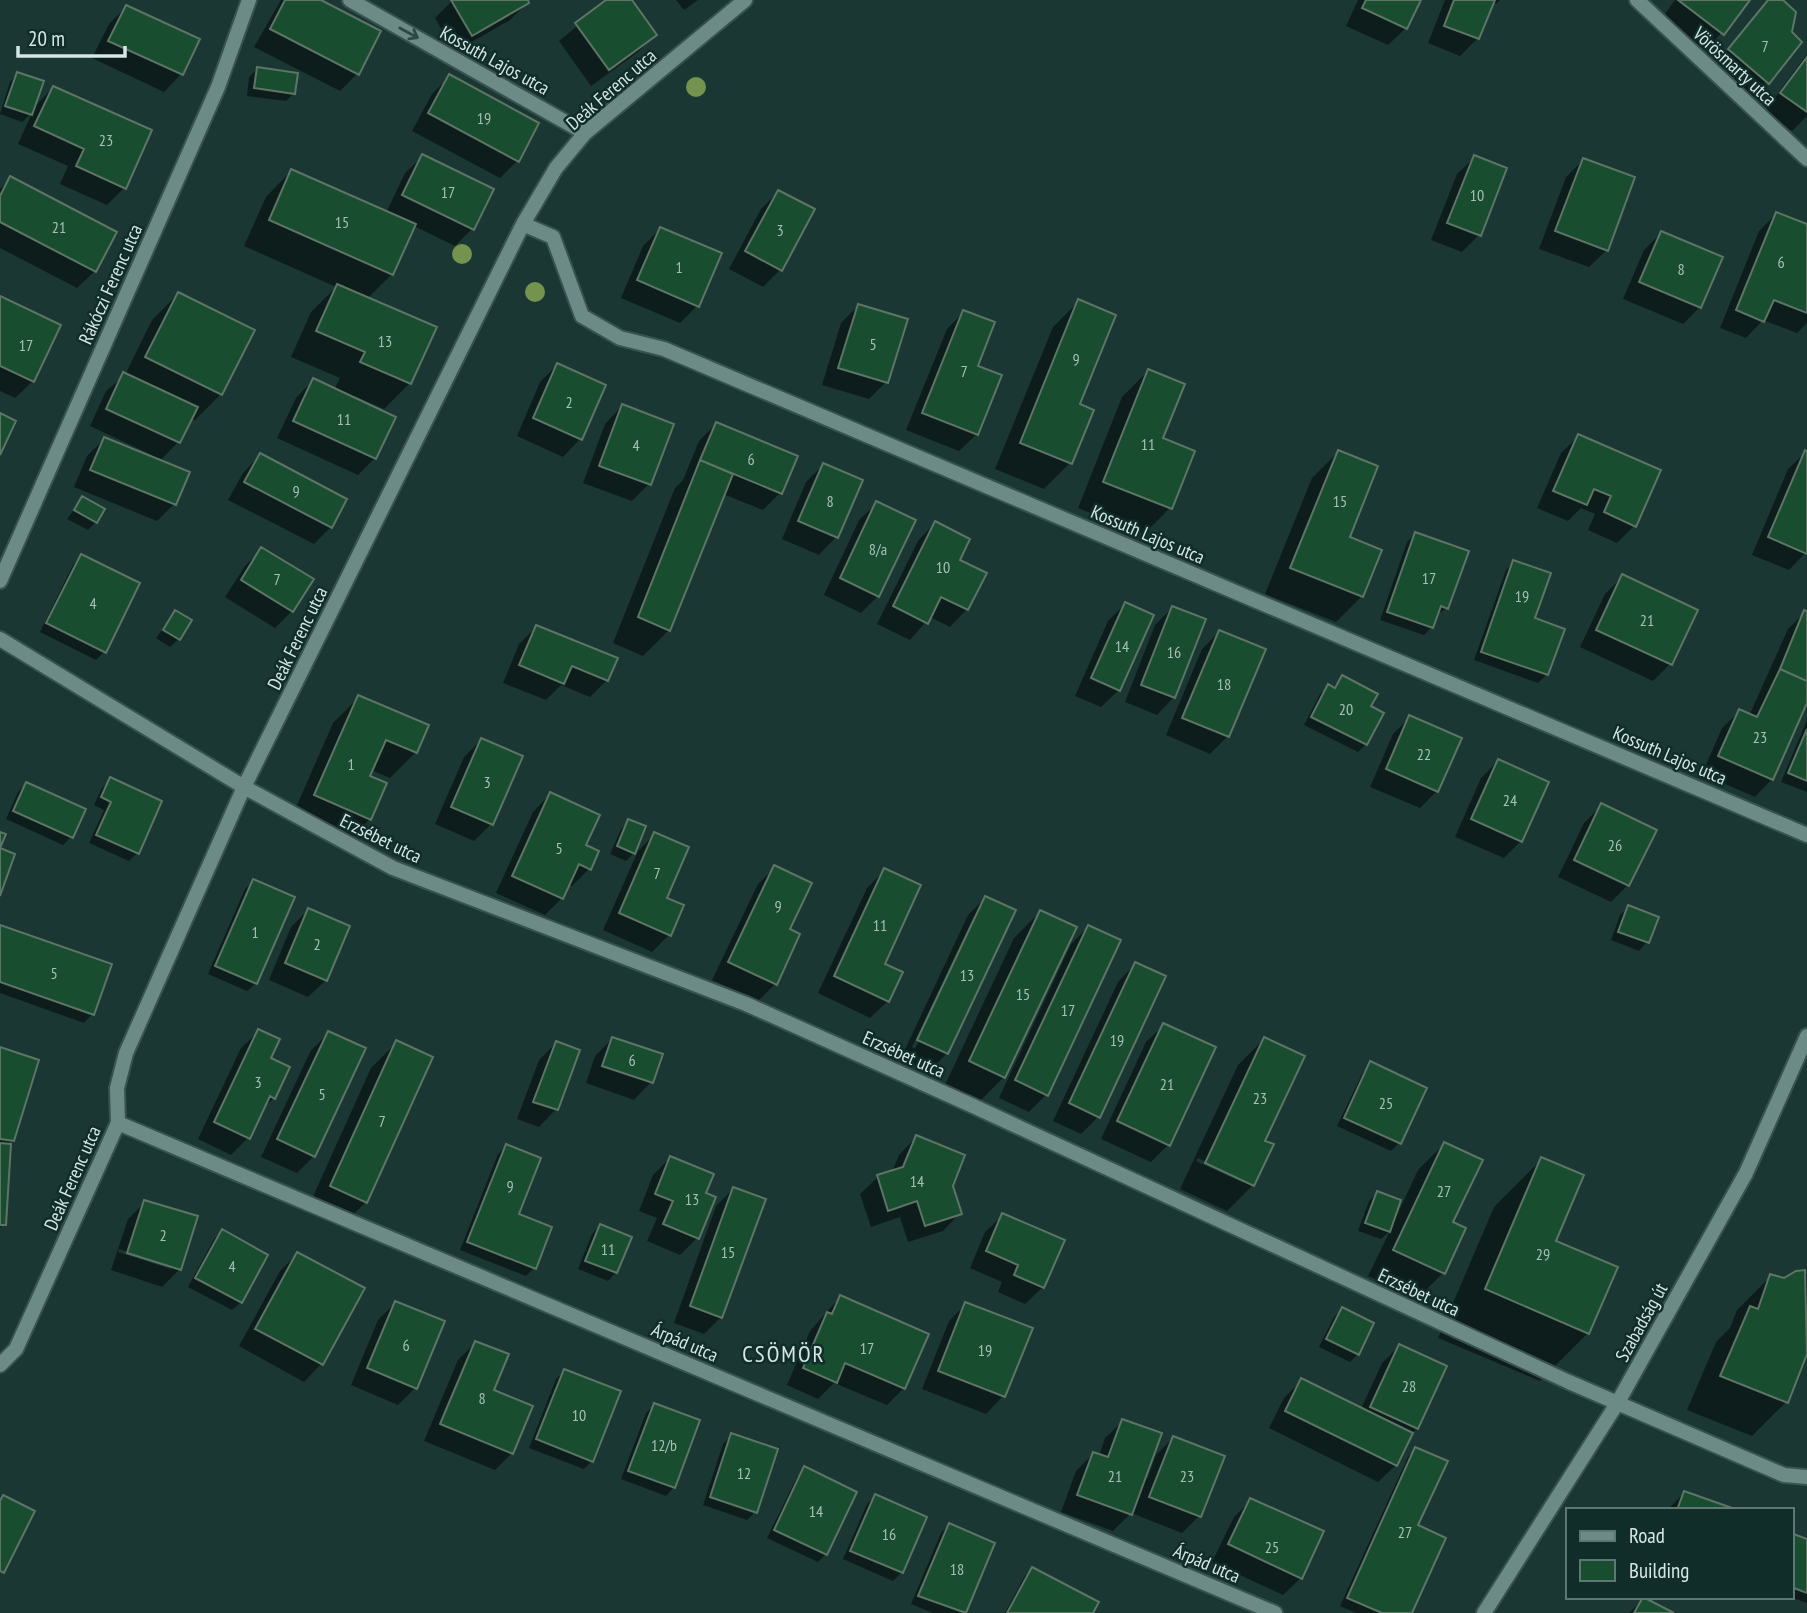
<svg xmlns="http://www.w3.org/2000/svg" width="1807" height="1613" viewBox="0 0 1807 1613" font-family="'PT Sans Narrow',sans-serif">
<style>
.shadow{fill:#0007;fill-rule:evenodd}
.building{fill:#194d30;stroke:#5e7566;stroke-width:2}
.lines{fill:none;stroke-linecap:round;stroke-linejoin:round}
.minor-casing{stroke:#395250;stroke-width:18}
.tertiary-casing{stroke:#395250;stroke-width:18}
.minor{stroke:#6c8b87;stroke-width:14}
.tertiary{stroke:#6c8b87;stroke-width:14}
.tree{fill:#73934e}
.oneway{stroke:#2c4946}
.labels{text-anchor:middle;dominant-baseline:central;stroke-width:5;stroke-linejoin:round;paint-order:stroke}
.number-label{font-size:16px;fill:#a6c0b7}
.street-label{font-size:19px;fill:#d5e6e4;stroke:#102d2a}
.quarter-label{font-size:23px;letter-spacing:2px;fill:#d5e6e4;stroke:#102d2a}
</style>
<rect width="100%" height="100%" fill="#1a3734"/>
<path class="shadow" d="M281,0H317L357,74L340,91L254,47Z
M453,0H526L527,3L510,20L454,52L435,18Z
M609,0H629L655,35L638,52L591,86L559,41Z
M676,0H698L684,10Z
M1358,0H1419L1406,28L1388,45L1346,26Z
M1445,0H1500L1496,4L1492,2L1478,38L1460,56L1428,43Z
M1675,0H1748L1706,51L1662,18Z
M1769,0H1780L1790,32L1800,42L1751,100L1713,68Z
M126,7L198,40L181,74L164,92L92,58L109,24Z
M1807,54V116L1792,131L1765,111Z
M257,69L294,93L286,101L247,96L249,77Z
M18,74L33,108L53,88L124,188L107,205L60,184L68,166L18,144L32,113L22,122L0,114L10,82Z
M450,76L517,161L500,178L412,131L432,94Z
M423,156L472,229L455,246L414,226L392,274L367,299L410,383L384,409L354,396L375,458L358,475L277,438L296,398L313,380L334,390L340,378L291,357L311,312L336,287L244,246L266,197L291,171L386,213L405,173Z
M1475,157L1479,235L1462,252L1431,240L1457,174Z
M1583,160L1607,250L1589,267L1539,249L1566,177Z
M11,179L95,271L77,288L0,248V189Z
M778,192L780,270L763,287L729,269L761,209Z
M1776,214L1807,226V323L1797,333L1763,320L1746,338L1720,328L1759,231Z
M660,229L697,306L680,323L621,298L643,246Z
M1661,233L1700,307L1683,324L1623,299L1644,250Z
M178,294L221,394L195,420L190,418L178,442L159,462L174,504L157,521L74,487L87,456L104,439L151,458L152,455L90,426L106,391L125,375L152,320Z
M0,298L33,381L15,398L0,391Z
M1079,301L1077,405L1070,463L1044,489L995,469L1053,327Z
M858,306L886,382L869,399L822,385L841,323Z
M964,312L976,367L977,434L959,451L906,430L947,329Z
M557,365L604,386L580,439L563,457L517,436L540,382Z
M1148,371L1161,439L1193,452L1170,508L1144,534L1078,508L1122,397Z
M622,406L649,484L632,501L583,483L605,424Z
M716,424L780,493L763,510L723,494L669,630L643,656L613,643L675,488L683,480L699,441Z
M1579,436L1634,526L1617,543L1588,530L1595,514L1581,508L1568,521L1537,508L1561,453Z
M1338,452L1347,538L1362,596L1336,622L1265,594L1312,478Z
M1806,452L1807,551L1789,570L1752,555L1788,469Z
M260,455L331,527L314,544L228,500L243,473Z
M823,465L860,481L836,537L819,555L782,539L806,482Z
M82,499L96,522L88,530L67,519Z
M877,503L878,596L861,613L824,595L859,520Z
M935,523L957,561L967,609L950,627L930,617L910,640L877,624L918,541Z
M1415,534L1447,608L1436,615L1432,627L1424,635L1380,620L1407,542Z
M262,549L292,611L275,628L225,597L245,566Z
M81,556L104,652L96,660L40,632L73,565Z
M1514,562L1547,674L1538,683L1474,660L1506,570Z
M1623,576L1695,611L1670,664L1653,681L1580,647L1605,594Z
M1125,604L1119,690L1101,707L1075,696L1108,621Z
M1172,608L1174,697L1157,715L1125,702L1155,625Z
M1805,612L1807,697L1772,779L1755,797L1702,774L1722,728L1740,711L1749,716L1788,629Z
M175,613L179,639L170,647L156,638Z
M536,627L607,680L590,697L561,685L546,700L503,683L519,644Z
M1219,632L1228,736L1210,754L1166,735L1202,649Z
M1342,677L1366,744L1358,752L1304,725L1320,694L1328,686L1332,688Z
M359,697L416,752L390,778L371,770L368,777L370,819L344,845L290,821L333,723Z
M1410,717L1437,791L1420,808L1370,787L1393,734Z
M1807,720V792L1781,782Z
M481,740L521,757L491,824L474,841L435,824L464,757Z
M1498,761L1521,841L1504,858L1455,837L1481,778Z
M110,780L137,853L129,861L89,843L104,810L94,805L102,788Z
M26,784L71,837L63,845L6,819L18,792Z
M550,794L584,846L589,869L572,886L568,884L562,898L545,915L496,893L533,812Z
M1601,806L1628,885L1611,902L1558,877L1584,823Z
M629,821L634,853L626,861L610,854L621,829Z
M655,834L669,935L652,952L603,930L638,851Z
M775,867L788,930L775,984L758,1001L712,980L758,884Z
M885,870L882,965L888,1001L870,1018L818,993L867,888Z
M253,881L256,983L247,991L208,974L245,889Z
M985,898L947,1053L930,1071L901,1058L968,915ZM974,916H977L915,1049L912,1047Z
M1629,907L1657,918L1647,942L1639,951L1611,940L1620,915Z
M308,910L326,980L308,997L269,980L291,927Z
M1040,912L1004,1077L978,1103L944,1087L1014,938Z
M0,927L92,1014L84,1023L0,993Z
M1088,927L1046,1095L1029,1112L999,1098L1071,944Z
M1135,964L1098,1117L1081,1134L1053,1121L1118,982Z
M1164,1025L1168,1145L1151,1162L1101,1139L1146,1042Z
M259,1031L269,1059L274,1098L262,1109L248,1138L231,1155L198,1139L241,1048Z
M329,1033L314,1156L297,1173L261,1157L311,1050Z
M612,1039L651,1082L634,1100L586,1083L595,1056Z
M1264,1039L1263,1141L1253,1185L1227,1211L1180,1189L1238,1065ZM1198,1158L1244,1179V1183L1196,1161Z
M397,1042L366,1202L340,1227L306,1212L371,1068Z
M556,1043L577,1051L556,1109L539,1127L517,1119L539,1060Z
M0,1049L12,1140L6,1146L4,1224L0,1228Z
M1371,1064L1399,1143L1391,1151L1337,1126L1363,1072Z
M916,1137L951,1186L960,1213L943,1231L908,1242L900,1217L871,1227L860,1194L878,1177L892,1172L899,1155Z
M1444,1144L1451,1223L1443,1273L1417,1299L1368,1276L1390,1231L1381,1239L1358,1231L1369,1201L1377,1193L1397,1215L1418,1170Z
M507,1146L517,1215L534,1268L526,1276L460,1250L498,1154Z
M670,1158L697,1238L680,1255L647,1241L657,1218L639,1211L653,1175Z
M1542,1159L1554,1242L1588,1333L1540,1381L1438,1338L1494,1207Z
M733,1189L721,1317L704,1334L674,1323L716,1206Z
M145,1202L196,1217L179,1270L162,1287L111,1270L128,1219ZM119,1249L171,1266V1269L118,1252Z
M1003,1215L1043,1287L1025,1304L998,1292L1002,1282L970,1268L985,1232Z
M600,1226L616,1272L608,1281L578,1269L592,1234Z
M222,1231L241,1302L232,1310L188,1287L214,1239Z
M297,1254L362,1289L321,1364L304,1382L239,1346L280,1271Z
M1804,1272L1807,1274V1349L1786,1402L1752,1436L1687,1410L1716,1342L1730,1328L1737,1310L1771,1276L1784,1280Z
M840,1297L904,1388L887,1405L834,1383L818,1399L787,1385L810,1331Z
M395,1303L415,1388L398,1405L351,1385L378,1320Z
M966,1304L1003,1396L986,1414L922,1389L949,1321Z
M1342,1309L1358,1354L1350,1362L1319,1347L1334,1317Z
M475,1343L512,1453L495,1470L424,1441L458,1360Z
M1399,1346L1417,1428L1410,1435L1396,1465L1378,1482L1269,1428L1284,1398L1301,1381L1361,1409L1382,1363Z
M564,1371L592,1461L584,1469L529,1448L556,1379Z
M654,1405L674,1487L666,1496L621,1479L646,1413Z
M1123,1421L1147,1479L1156,1455L1173,1438L1199,1516L1182,1533L1131,1513L1113,1531L1061,1512L1076,1471L1093,1454L1099,1456L1105,1438Z
M732,1435L755,1512L747,1520L703,1505L723,1444Z
M1416,1449V1526L1410,1613H1356L1340,1606L1408,1457Z
M805,1469L826,1554L818,1562L767,1538L797,1477Z
M1684,1493L1730,1510H1667Z
M875,1496L902,1572L893,1581L843,1559L867,1504Z
M1251,1500L1301,1578L1283,1595L1212,1562L1234,1517Z
M949,1525L993,1544L964,1613H933L911,1604L941,1533Z
M1791,1536L1807,1541V1603L1790,1597Z
M1032,1569L1091,1613H1005L1024,1577Z
M1643,1599L1670,1613H1629Z"/>
<path class="building" d="M285,0H321L381,31L359,75L270,29Z
M451,0H528L529,3L472,36Z
M606,0H632L657,35L609,70L575,23Z
M1366,0H1421L1407,29L1362,8Z
M1454,0H1495L1479,39L1444,26Z
M1678,0H1750L1724,35Z
M1768,0H1783L1796,12L1792,32L1802,42L1769,84L1728,49Z
M126,5L200,39L183,75L108,41Z
M1807,57V112L1780,93Z
M257,67L298,73L295,94L254,88Z
M17,72L44,81L32,115L5,106Z
M449,74L539,123L519,162L428,113Z
M53,86L152,130L126,189L76,166L84,149L34,126Z
M422,154L494,189L474,230L402,195Z
M1474,155L1507,168L1481,236L1447,223Z
M1583,158L1635,177L1608,251L1555,231Z
M291,169L416,224L393,275L269,220Z
M10,176L117,232L96,272L0,222V196Z
M778,190L815,209L782,271L745,251Z
M1776,212L1807,224V313L1774,300L1764,322L1736,310Z
M660,227L722,253L699,307L637,280Z
M1661,231L1723,257L1701,308L1639,282Z
M337,284L437,327L411,384L360,362L365,352L316,331Z
M178,292L255,330L222,395L145,357Z
M0,296L61,325L34,382L0,366Z
M1078,299L1116,315L1080,404L1094,410L1072,464L1020,443Z
M858,304L908,319L888,383L838,368Z
M963,310L995,322L978,366L1002,375L978,435L922,413Z
M557,363L606,385L582,440L533,418Z
M1148,369L1185,384L1163,438L1195,451L1172,509L1103,482Z
M123,372L198,407L180,443L106,409Z
M313,378L396,417L376,459L293,421Z
M622,404L674,424L651,485L599,466Z
M0,413L16,421L0,455Z
M716,422L798,456L782,494L700,460Z
M1578,434L1661,470L1636,527L1604,512L1611,496L1594,489L1587,505L1553,491Z
M104,437L190,472L176,505L90,470Z
M1338,450L1378,466L1350,537L1382,550L1363,597L1290,568Z
M1805,450L1807,451V554L1768,537Z
M260,453L347,499L332,528L244,482Z
M700,460L733,474L670,631L638,617Z
M823,463L863,480L838,538L798,521Z
M82,496L105,509L97,523L74,510Z
M876,501L916,520L879,597L840,578Z
M935,521L970,539L960,560L987,573L968,610L941,597L928,624L893,606Z
M1415,532L1469,551L1448,609L1441,606L1433,628L1387,612Z
M261,547L314,579L293,612L241,580Z
M81,554L140,583L106,653L46,623Z
M1513,560L1551,573L1535,618L1565,629L1548,675L1481,652Z
M1622,574L1698,610L1672,665L1596,630Z
M1125,602L1154,615L1120,691L1091,678Z
M1172,606L1206,619L1175,698L1141,685Z
M175,610L192,620L180,640L163,630Z
M1804,610L1807,611V681L1780,669Z
M536,625L618,658L608,681L572,666L564,684L519,665Z
M1219,630L1266,649L1229,737L1182,718Z
M1780,669L1807,681V703L1773,780L1718,756L1739,709L1757,717Z
M1342,675L1378,694L1371,706L1384,713L1367,745L1311,717L1328,684L1335,688Z
M358,695L429,725L417,753L386,740L370,776L387,783L371,820L314,795Z
M1409,715L1462,738L1438,792L1386,769Z
M1807,729V781L1788,773Z
M481,738L523,756L493,825L451,807Z
M1498,759L1549,782L1522,842L1471,819Z
M110,777L162,801L139,854L96,835L111,802L101,797Z
M26,782L86,809L73,838L13,811Z
M550,792L600,815L586,845L599,851L591,870L579,864L563,899L512,876Z
M1601,803L1657,830L1629,886L1574,860Z
M628,819L646,826L635,854L617,846Z
M0,832L6,834L0,848L15,854L0,896Z
M654,832L689,847L667,898L684,905L671,936L619,913Z
M774,865L812,883L790,929L800,934L777,985L728,962Z
M884,868L921,885L885,964L903,972L889,1002L834,976Z
M253,879L295,897L257,984L215,966Z
M985,896L1016,910L948,1054L917,1040Z
M1628,905L1659,917L1649,943L1618,932Z
M308,908L350,926L327,981L285,963Z
M1040,910L1077,927L1005,1078L969,1061Z
M0,925L112,964L94,1015L0,982Z
M1088,925L1121,940L1048,1096L1015,1080Z
M1135,962L1166,976L1100,1118L1069,1103Z
M1163,1023L1216,1047L1170,1146L1117,1121Z
M258,1029L280,1039L271,1058L290,1067L275,1099L270,1096L250,1139L214,1122Z
M328,1031L366,1048L315,1157L277,1139Z
M612,1037L663,1054L653,1083L602,1066Z
M1264,1037L1305,1056L1265,1141L1274,1144L1254,1186L1205,1163Z
M396,1040L433,1057L367,1203L330,1186Z
M556,1041L580,1050L558,1110L533,1102Z
M0,1047L39,1060L14,1141L0,1139Z
M1370,1061L1427,1088L1401,1144L1344,1118Z
M916,1135L965,1155L953,1186L962,1214L925,1226L917,1201L888,1211L877,1175L903,1167Z
M1444,1142L1483,1160L1453,1222L1466,1228L1445,1274L1393,1250Z
M0,1143L11,1144L6,1225H0Z
M506,1144L541,1158L519,1214L552,1227L536,1269L467,1242Z
M670,1156L714,1174L706,1193L716,1197L699,1239L663,1224L673,1201L655,1194Z
M1541,1157L1584,1175L1556,1241L1618,1267L1589,1334L1485,1289Z
M733,1187L766,1199L722,1318L690,1306Z
M1377,1191L1401,1200L1390,1232L1365,1223Z
M144,1200L198,1216L181,1270L127,1253Z
M1002,1213L1065,1240L1044,1288L1014,1275L1018,1265L986,1251Z
M600,1224L632,1237L617,1273L585,1261Z
M222,1229L268,1255L242,1303L195,1278Z
M297,1252L365,1288L323,1365L255,1329Z
M1805,1270L1807,1354L1788,1403L1720,1376L1750,1306L1758,1309L1770,1274L1784,1278L1796,1271Z
M840,1295L929,1334L905,1389L845,1363L837,1383L803,1368L827,1312L832,1314Z
M395,1301L445,1321L417,1389L367,1368Z
M965,1302L1033,1328L1005,1397L938,1371Z
M1342,1307L1374,1323L1359,1355L1326,1339Z
M475,1341L509,1354L494,1390L533,1406L513,1454L440,1424Z
M1399,1344L1447,1366L1418,1429L1370,1407Z
M564,1369L621,1391L593,1462L536,1439Z
M1301,1378L1413,1433L1397,1466L1285,1411Z
M654,1403L700,1420L675,1488L628,1471Z
M1122,1419L1162,1433L1132,1515L1077,1495L1093,1452L1108,1457Z
M731,1433L778,1449L757,1513L710,1497Z
M1173,1436L1225,1456L1201,1517L1149,1497Z
M1415,1447L1448,1461L1418,1525L1446,1538L1412,1613H1382L1347,1598Z
M804,1466L857,1492L827,1555L774,1530Z
M1684,1491L1732,1508V1510H1677Z
M875,1494L927,1517L903,1573L850,1551Z
M3,1495L35,1511L4,1573L0,1571V1501Z
M1250,1498L1324,1531L1302,1579L1228,1544Z
M949,1523L995,1543L966,1613L918,1596Z
M1791,1533L1807,1539V1593L1791,1587Z
M1032,1567L1099,1602L1093,1613H1007Z
M1643,1597L1674,1613H1634Z"/>
<g class="lines">
<defs>
<path id="minor" d="M350,0L585,133
M1637,0L1807,159
M523,224L553,237L582,316L620,338L664,349L1807,835
M0,639L244,787L393,868L746,1004L971,1105L1569,1382L1784,1475L1807,1477
M118,1123L1275,1613
M0,1365L16,1349L118,1123L117,1088L126,1053L244,787L523,224L556,168L585,133L745,0
M1484,1613L1618,1402L1746,1173L1807,1036"/>
<path id="tertiary" d="M0,581L218,87L249,0"/>
</defs>
<use href="#minor" class="minor-casing"/>
<use href="#tertiary" class="tertiary-casing"/>
<use href="#minor" class="minor"/>
<use href="#tertiary" class="tertiary"/>
</g>
<g class="tree">
<circle cx="696" cy="87" r="10"/>
<circle cx="462" cy="254" r="10"/>
<circle cx="535" cy="292" r="10"/>
</g>
<defs><path id="oneway-shaft" d="M-6 0H5M1.5-3L5.5 0L1.5 3" fill="none" stroke-width="1.6" stroke-linecap="round" stroke-linejoin="round" transform="scale(1.75)"/></defs>
<use class="oneway" href="#oneway-shaft" transform="translate(409 33) rotate(29)"/>
<g class="labels">
<g class="number-label">
<text x="1765" y="46">7</text>
<text x="484" y="118">19</text>
<text x="106" y="140">23</text>
<text x="448" y="192">17</text>
<text x="1477" y="195">10</text>
<text x="342" y="222">15</text>
<text x="59" y="227">21</text>
<text x="780" y="230">3</text>
<text x="1781" y="262">6</text>
<text x="679" y="267">1</text>
<text x="1681" y="269">8</text>
<text x="385" y="341">13</text>
<text x="873" y="344">5</text>
<text x="26" y="345">17</text>
<text x="1076" y="359">9</text>
<text x="964" y="371">7</text>
<text x="569" y="402">2</text>
<text x="344" y="419">11</text>
<text x="1148" y="444">11</text>
<text x="636" y="445">4</text>
<text x="751" y="459">6</text>
<text x="296" y="491">9</text>
<text x="830" y="501">8</text>
<text x="1340" y="501">15</text>
<text x="878" y="549">8/a</text>
<text x="943" y="567">10</text>
<text x="1429" y="578">17</text>
<text x="277" y="579">7</text>
<text x="1522" y="596">19</text>
<text x="93" y="603">4</text>
<text x="1647" y="620">21</text>
<text x="1122" y="646">14</text>
<text x="1174" y="652">16</text>
<text x="1224" y="684">18</text>
<text x="1346" y="709">20</text>
<text x="1760" y="737">23</text>
<text x="1424" y="754">22</text>
<text x="351" y="764">1</text>
<text x="487" y="782">3</text>
<text x="1510" y="800">24</text>
<text x="1615" y="845">26</text>
<text x="559" y="848">5</text>
<text x="657" y="873">7</text>
<text x="778" y="906">9</text>
<text x="880" y="925">11</text>
<text x="255" y="932">1</text>
<text x="317" y="944">2</text>
<text x="54" y="973">5</text>
<text x="967" y="975">13</text>
<text x="1023" y="994">15</text>
<text x="1068" y="1010">17</text>
<text x="1117" y="1040">19</text>
<text x="632" y="1060">6</text>
<text x="258" y="1082">3</text>
<text x="1167" y="1084">21</text>
<text x="322" y="1094">5</text>
<text x="1260" y="1098">23</text>
<text x="1386" y="1103">25</text>
<text x="382" y="1121">7</text>
<text x="917" y="1181">14</text>
<text x="510" y="1186">9</text>
<text x="1444" y="1191">27</text>
<text x="692" y="1199">13</text>
<text x="163" y="1235">2</text>
<text x="608" y="1249">11</text>
<text x="728" y="1252">15</text>
<text x="1543" y="1254">29</text>
<text x="232" y="1266">4</text>
<text x="406" y="1345">6</text>
<text x="867" y="1348">17</text>
<text x="985" y="1350">19</text>
<text x="1409" y="1386">28</text>
<text x="482" y="1398">8</text>
<text x="579" y="1415">10</text>
<text x="664" y="1445">12/b</text>
<text x="744" y="1473">12</text>
<text x="1115" y="1476">21</text>
<text x="1187" y="1476">23</text>
<text x="816" y="1511">14</text>
<text x="1405" y="1532">27</text>
<text x="889" y="1534">16</text>
<text x="1272" y="1547">25</text>
<text x="957" y="1569">18</text>
</g>
<g class="street-label">
<text transform="translate(495 60) rotate(29)">Kossuth Lajos utca</text>
<text transform="translate(1735 66) rotate(43)">Vörösmarty utca</text>
<text transform="translate(611 89) rotate(-41)">Deák Ferenc utca</text>
<text transform="translate(110 284) rotate(-66)">Rákóczi Ferenc utca</text>
<text transform="translate(1148 534) rotate(23)">Kossuth Lajos utca</text>
<text transform="translate(297 638) rotate(-64)">Deák Ferenc utca</text>
<text transform="translate(1670 755) rotate(23)">Kossuth Lajos utca</text>
<text transform="translate(381 838) rotate(26)">Erzsébet utca</text>
<text transform="translate(904 1054) rotate(24)">Erzsébet utca</text>
<text transform="translate(72 1178) rotate(-66)">Deák Ferenc utca</text>
<text transform="translate(1419 1292) rotate(25)">Erzsébet utca</text>
<text transform="translate(1641 1322) rotate(-61)">Szabadság út</text>
<text transform="translate(685 1342) rotate(23)">Árpád utca</text>
<text transform="translate(1207 1563) rotate(23)">Árpád utca</text>
</g>
<g class="quarter-label">
<text x="784" y="1353">CSÖMÖR</text>
</g>
</g>
<rect x="1566" y="1508" width="228" height="91" fill="#102d2a" stroke="#5f7774" stroke-width="2"/>
<rect x="1580" y="1531" width="35" height="10" fill="#6c8b87" stroke="#5f7774" stroke-width="2"/>
<text x="1629" y="1543" font-size="21" fill="#d5e6e4">Road</text>
<rect x="1580" y="1560" width="35" height="21" fill="#194d30" stroke="#5f7774" stroke-width="2"/>
<text x="1629" y="1578" font-size="21" fill="#d5e6e4">Building</text>
<path d="M18 46v10h107v-10" fill="none" stroke="#d5e6e4" stroke-width="3.5"/>
<text x="28" y="46" font-size="21" fill="#d5e6e4" stroke="#102d2a" stroke-width="5" paint-order="stroke">20 m</text>
</svg>
